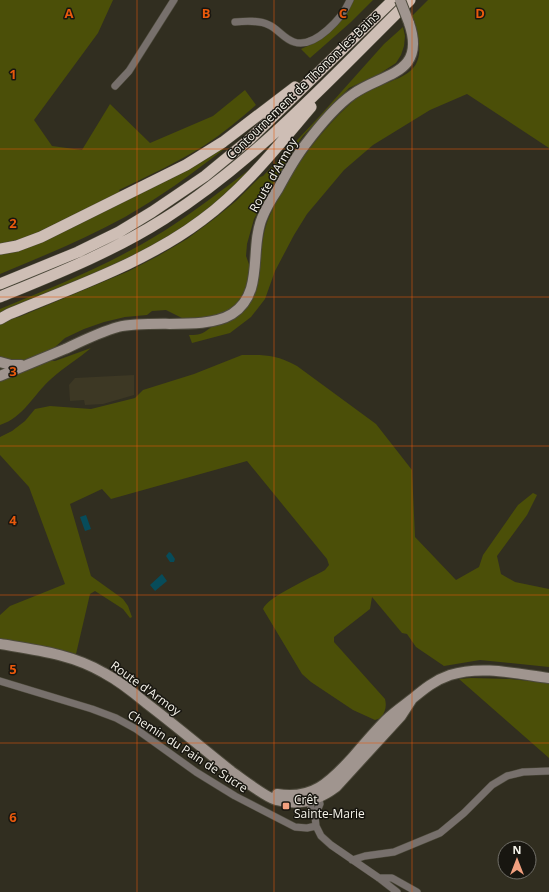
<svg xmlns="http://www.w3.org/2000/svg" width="549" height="892" viewBox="0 0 549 892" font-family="'Open Sans',sans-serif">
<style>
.built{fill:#3d3824}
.green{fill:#4b4f08}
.water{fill:#074c5a}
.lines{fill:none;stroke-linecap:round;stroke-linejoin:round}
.minor-casing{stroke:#4d4a3c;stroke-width:8}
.secondary-casing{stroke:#4d4a3c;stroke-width:12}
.trunk-casing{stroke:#4d4a3c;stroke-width:12}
.minor{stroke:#77706c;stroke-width:7}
.secondary{stroke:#a0958f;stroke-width:10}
.trunk{stroke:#cebeb5;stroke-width:11}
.secondary-bridge-casing{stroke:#4d4a3c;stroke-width:12;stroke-linecap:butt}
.secondary-bridge{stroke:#a0958f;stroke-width:10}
.grid{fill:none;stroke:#e8590c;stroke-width:1;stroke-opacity:0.55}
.poi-dot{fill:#f2a07f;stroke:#181610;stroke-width:1.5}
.labels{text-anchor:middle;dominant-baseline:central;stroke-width:3;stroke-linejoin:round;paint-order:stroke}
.street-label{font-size:12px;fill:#f6f4eb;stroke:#181610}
.poi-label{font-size:12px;fill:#f6f4eb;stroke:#181610;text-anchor:start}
.grid-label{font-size:13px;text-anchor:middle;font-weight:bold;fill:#e8590c;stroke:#181610;stroke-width:3;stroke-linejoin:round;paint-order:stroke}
</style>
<rect width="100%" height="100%" fill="#312e20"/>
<path class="built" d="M134,375V395L103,404L85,405L84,400L70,401L69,385L75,378Z"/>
<path class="green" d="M0,0H113L98,33L34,120L52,146L82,150L110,104L150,143L213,116L245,90L256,105C240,119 223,133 205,145C178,162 148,176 119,190L120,192C82,212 43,236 0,244Z
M353,0H373L351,22L310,58L301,49L314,43Z
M428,0H549V148L467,94L430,110L373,145L344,170L307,214L294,235L275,271L265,299L251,317L230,333L192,343L189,335C195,335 201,335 206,331C209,329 212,326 216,325C276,308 250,258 270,215C289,174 317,134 351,103C389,70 438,89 412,16Z
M403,27L405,36L404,46L401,55L396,63L379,74L349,88L303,136L293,150L254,219L247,244L246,256L250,267L247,287L243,296L236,304L228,311L219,315L198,318H182L166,310L152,311L147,315L125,317L104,322L84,329L65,338L54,348L24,361L18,362L4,360L0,356V325C5,320 11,318 19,317L129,271L158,256L187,239L214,219L236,201L260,177L263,176L317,119L384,44Z
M222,147L224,149C192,174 160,197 125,217C85,239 43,256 0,274V253Z
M250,169L232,190L188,226L140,254L0,315V309C56,286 113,263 164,231C194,212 222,190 250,169Z
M91,348C78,359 63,368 51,379C33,395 24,417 0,425V380L49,361H55Z
M242,355C266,355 275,354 297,366L376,424L412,470L415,537L456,580L479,567L483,555L518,505L533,493L537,495L527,515L497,556L501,574L515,582L549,589V667L480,660L444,666L416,647L407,634L402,633L372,597L370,609L334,637V642L385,699C387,707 385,712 381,718L375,720L353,710L311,682L302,674L263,609C267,597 313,577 325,570L329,565L327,559L247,461L111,499L102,489L70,504L91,576L123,599L128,606L132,617L130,618L123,609L95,591L90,594L76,654L62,650L0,639V615L10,606L65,584L29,487L0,455V437L12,431L25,421L35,409L50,406L91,409L135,398L143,390L194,374Z
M471,678L510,679L549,683V758L459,679Z"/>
<path class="water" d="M86,515L91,529L85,531L80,517Z
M169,552L171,553L175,559L174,562H170L166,556Z
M162,574L167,581L155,591L150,585Z"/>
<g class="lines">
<defs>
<path id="minor" d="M235,22C246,21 259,20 269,25C278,29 284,39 294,42C315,49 343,17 350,0
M115,86L129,71L174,0
M0,681L92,709L116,718L136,729L196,772L235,796L295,827L307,828L316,826
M310,796L311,808L315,816L316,826L321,836L331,845L379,878L397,892
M315,816L320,804L318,795
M352,860L365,856L394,852L440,833L464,813L492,785L507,776L523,772L549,771
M379,878H392L417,892"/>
<path id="secondary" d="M0,362L11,365H21
M0,376C22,367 43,358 65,349C82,341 100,332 118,327C152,319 204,331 232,314C265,293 249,249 262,218C266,208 272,198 278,189C286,174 295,158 305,145C317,129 337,105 353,94C382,73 427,75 409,23
M0,644C36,650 72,654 104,673C119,681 133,692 146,703C175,725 202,748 231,771C241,778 265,797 276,800C298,806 319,800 336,787L401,716L412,699
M277,794C312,800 330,782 352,758C363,745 374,732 386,720C394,712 403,706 412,699C424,689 435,680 450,675C482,665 517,674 549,678"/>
<path id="trunk" d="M0,249L17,246L41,237L186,165L223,142L295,87
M0,284L78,252L119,232L152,212L205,176L250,139L393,0
M0,297C56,274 112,252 164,219C257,160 332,77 410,0
M0,319L9,314C73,287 145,263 202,220C244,189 277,147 311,107"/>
</defs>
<use href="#minor" class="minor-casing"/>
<use href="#secondary" class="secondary-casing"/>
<use href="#trunk" class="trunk-casing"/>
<use href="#minor" class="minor"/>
<use href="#secondary" class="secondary"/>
<use href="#trunk" class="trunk"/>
<defs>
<path id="secondary-bridge" d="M400,0L409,23"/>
</defs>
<use href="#secondary-bridge" class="secondary-bridge-casing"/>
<use href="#secondary-bridge" class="secondary-bridge"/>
</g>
<path class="grid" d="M137,0V892M274,0V892M412,0V892M0,149H549M0,297H549M0,446H549M0,595H549M0,743H549"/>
<rect class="poi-dot" x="282" y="802" width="8" height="8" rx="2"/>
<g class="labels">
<g class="street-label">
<text transform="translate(303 85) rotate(-44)">Contournement de Thonon-les-Bains</text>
<text transform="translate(273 175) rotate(-60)">Route d'Armoy</text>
<text transform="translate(146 688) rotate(36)">Route d'Armoy</text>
<text transform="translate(188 751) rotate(33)">Chemin du Pain de Sucre</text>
</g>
<g class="poi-label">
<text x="294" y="799">Crêt<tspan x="294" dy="14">Sainte-Marie</tspan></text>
</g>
</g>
<g class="grid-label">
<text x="69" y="18">A</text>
<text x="206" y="18">B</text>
<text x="343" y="18">C</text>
<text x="480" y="18">D</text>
<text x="13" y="79">1</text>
<text x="13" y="228">2</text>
<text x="13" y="376">3</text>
<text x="13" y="525">4</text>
<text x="13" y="674">5</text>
<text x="13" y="822">6</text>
</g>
<g transform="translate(517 860)"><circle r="19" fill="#181610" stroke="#716f68"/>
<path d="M0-3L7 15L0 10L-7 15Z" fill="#f2a07f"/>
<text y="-6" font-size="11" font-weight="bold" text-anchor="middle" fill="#f6f4eb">N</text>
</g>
</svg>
